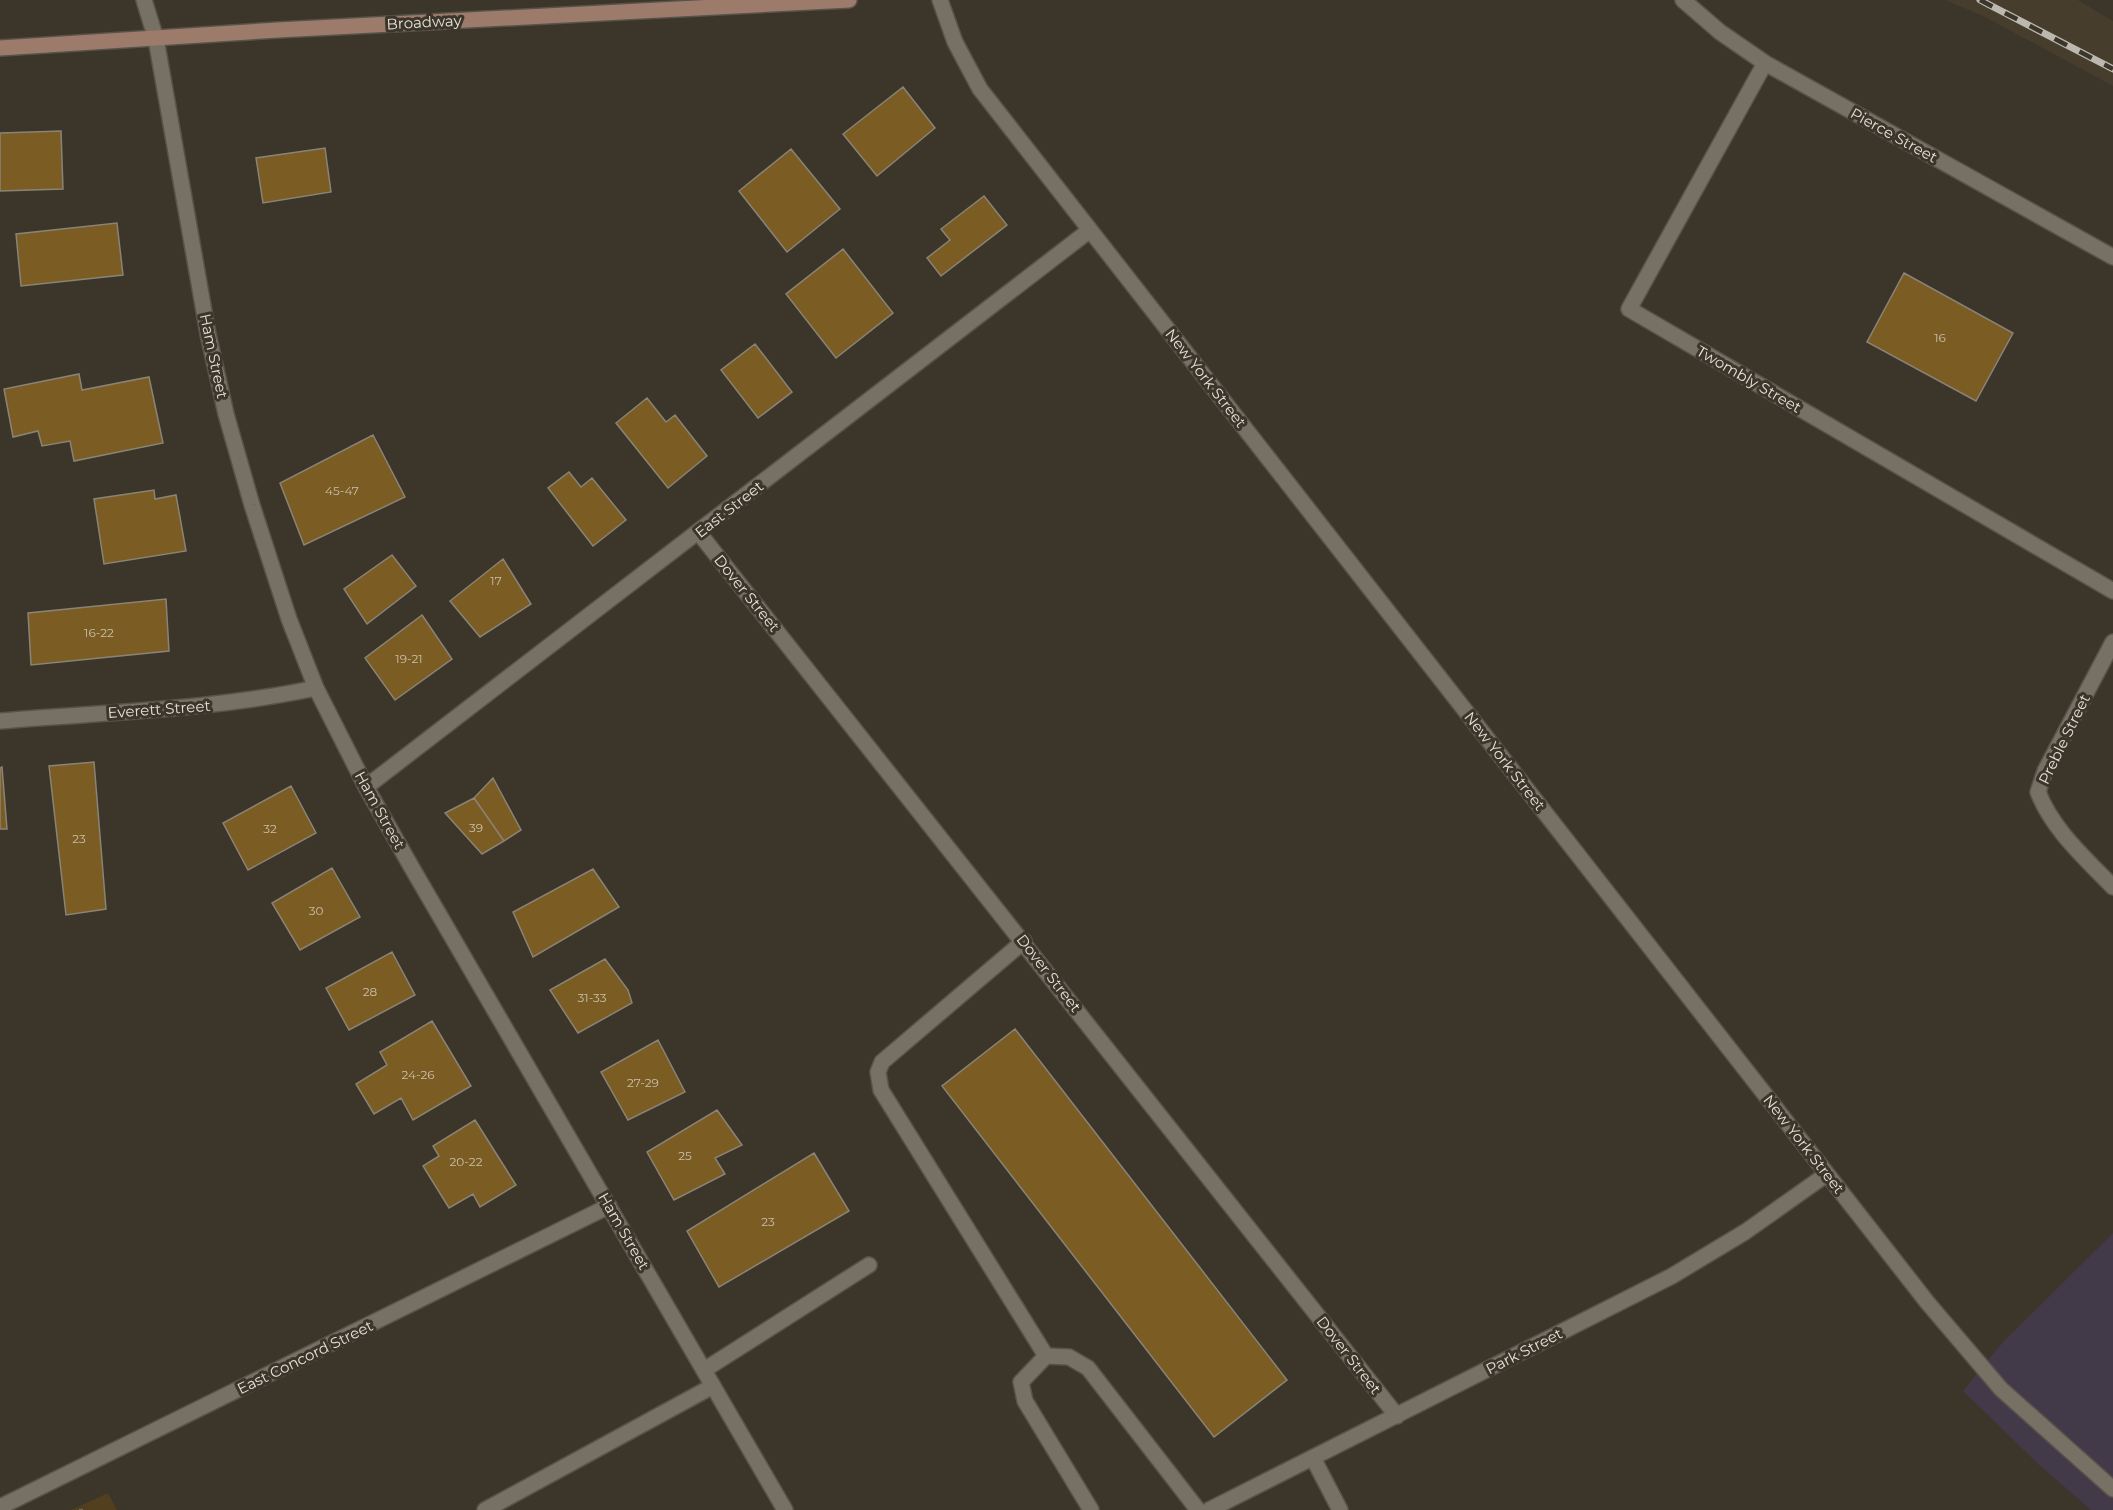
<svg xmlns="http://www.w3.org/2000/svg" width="2113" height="1510" viewBox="0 0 2113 1510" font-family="Montserrat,sans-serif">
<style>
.commercial{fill:#423949}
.built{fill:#463d2d}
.green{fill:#513f1e}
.building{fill:#7b5d24;stroke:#8a8377;stroke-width:1.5}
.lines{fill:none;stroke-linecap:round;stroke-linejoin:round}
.lane-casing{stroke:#58534a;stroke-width:18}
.street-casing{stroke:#58534a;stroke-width:18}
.secondary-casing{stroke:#58534a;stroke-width:18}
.path{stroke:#726d63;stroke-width:4;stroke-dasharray:6 3;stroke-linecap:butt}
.lane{stroke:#777064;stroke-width:15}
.street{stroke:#777064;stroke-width:15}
.secondary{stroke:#9d7b6b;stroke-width:15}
.rail-casing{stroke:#bcb8b0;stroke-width:7}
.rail{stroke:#3b352a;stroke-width:4.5;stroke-dasharray:14;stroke-linecap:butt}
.labels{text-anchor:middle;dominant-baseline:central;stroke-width:6;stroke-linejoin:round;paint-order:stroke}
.number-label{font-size:12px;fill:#cabfac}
.street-label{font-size:15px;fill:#e4e0d9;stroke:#3b352a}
</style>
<rect width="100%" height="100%" fill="#3b352a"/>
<path class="commercial" d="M2113,1233V1510H2091L2038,1464L1963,1391L2002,1343Z"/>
<path class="built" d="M1945,0H2078L2113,21V86L1985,17Z"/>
<path class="green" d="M108,1493L117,1510H71Z"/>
<path class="building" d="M903,87L935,128L877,176L843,134Z
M61,131L63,189L0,191V133Z
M325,148L331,192L263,203L256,158Z
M791,149L840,209L787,252L739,191Z
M984,196L1007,225L941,276L927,258L950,240L941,229Z
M117,223L123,275L21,286L16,234Z
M843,249L893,313L836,358L786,294Z
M1904,273L2013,333L1976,401L1867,342Z
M755,344L792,392L758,418L721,370Z
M79,374L82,390L149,377L163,443L74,461L70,441L42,446L38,431L13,437L4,389Z
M647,398L666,422L675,415L707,456L668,488L616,423Z
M373,435L405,497L304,545L280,483Z
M569,472L581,487L592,478L626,520L593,546L548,488Z
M154,490L155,499L176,495L186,551L104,564L94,499Z
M392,555L416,586L367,624L344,589Z
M503,559L531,604L480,637L450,601Z
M166,599L169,651L31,665L28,613Z
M422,615L452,659L395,700L365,658Z
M94,762L106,909L66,915L49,766Z
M2,767L7,829H0V768Z
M493,778L521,830L504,841L474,798Z
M291,786L316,833L248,870L223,823Z
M474,798L504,841L482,854L445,813Z
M332,868L360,917L300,950L272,903Z
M593,869L619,907L533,957L513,912Z
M392,952L415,995L349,1030L326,988Z
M605,959L628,990L632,1003L578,1033L550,990Z
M432,1021L471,1086L413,1120L401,1098L374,1114L356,1084L387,1065L380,1052Z
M1015,1029L1287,1380L1214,1437L942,1086Z
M658,1040L685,1092L628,1120L601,1072Z
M717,1110L742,1145L715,1158L725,1174L674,1200L647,1152Z
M475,1120L516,1185L480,1207L473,1194L449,1208L423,1166L439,1156L433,1146Z
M814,1153L849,1211L719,1287L687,1231Z"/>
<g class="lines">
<defs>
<path id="lane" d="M144,0L156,39
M1024,941L882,1062L878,1072L881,1090L1046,1356L1069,1357L1088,1368L1198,1510
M1046,1356L1021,1382L1025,1401L1091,1510
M704,1370L869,1265
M1313,1458L1340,1510
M485,1510L713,1386"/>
<path id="street" d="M940,0L955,42L980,89L1927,1302L2001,1389L2113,1489
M1683,0L1720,32L1765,63L2113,257
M156,39L208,334L226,414L252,505L289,619L316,688L366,787L412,868L785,1510
M1765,63L1629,309L2113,591
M699,533L1397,1416
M2113,642L2045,771L2038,792C2052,829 2085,858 2113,887
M0,721C106,712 212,710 316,688
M366,787L1090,230
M0,1507L609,1206
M1209,1510L1672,1276L1745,1232L1827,1174"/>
<path id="secondary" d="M0,48L278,30L849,0"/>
</defs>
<use href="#lane" class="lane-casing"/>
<use href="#street" class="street-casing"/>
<use href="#secondary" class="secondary-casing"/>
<path class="path" d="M81,1509V1510"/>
<use href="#lane" class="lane"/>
<use href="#street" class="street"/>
<use href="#secondary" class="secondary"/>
<defs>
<path id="rail" d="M1980,0L2113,69"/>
</defs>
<use href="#rail" class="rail-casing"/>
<use href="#rail" class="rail"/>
</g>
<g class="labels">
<g class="number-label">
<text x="1940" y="337">16</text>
<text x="342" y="490">45-47</text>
<text x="496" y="580">17</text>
<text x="99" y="632">16-22</text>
<text x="409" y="658">19-21</text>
<text x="476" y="827">39</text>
<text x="270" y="828">32</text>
<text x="79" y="838">23</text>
<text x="316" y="910">30</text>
<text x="370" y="991">28</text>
<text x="592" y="997">31-33</text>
<text x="418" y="1074">24-26</text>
<text x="643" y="1082">27-29</text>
<text x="685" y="1155">25</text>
<text x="466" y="1161">20-22</text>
<text x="768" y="1221">23</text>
</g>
<g class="street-label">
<text transform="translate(424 22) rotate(-3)">Broadway</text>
<text transform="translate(1894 135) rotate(29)">Pierce Street</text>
<text transform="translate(214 356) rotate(78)">Ham Street</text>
<text transform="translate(1206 378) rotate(52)">New York Street</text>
<text transform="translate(1749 379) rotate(30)">Twombly Street</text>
<text transform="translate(729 509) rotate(-38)">East Street</text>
<text transform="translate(747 593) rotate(51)">Dover Street</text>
<text transform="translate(159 709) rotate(-4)">Everett Street</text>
<text transform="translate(2064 739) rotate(-64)">Preble Street</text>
<text transform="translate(1505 761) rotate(52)">New York Street</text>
<text transform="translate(380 810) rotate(61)">Ham Street</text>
<text transform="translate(1049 973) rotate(52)">Dover Street</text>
<text transform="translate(1804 1144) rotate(52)">New York Street</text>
<text transform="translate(624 1231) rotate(60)">Ham Street</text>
<text transform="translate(1524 1351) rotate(-27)">Park Street</text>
<text transform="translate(1349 1355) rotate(52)">Dover Street</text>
<text transform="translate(305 1357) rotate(-26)">East Concord Street</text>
</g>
</g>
</svg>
